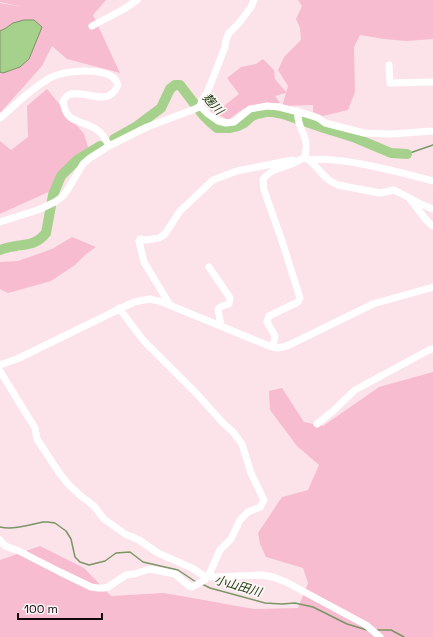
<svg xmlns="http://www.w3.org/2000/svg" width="433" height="637" viewBox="0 0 433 637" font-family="'Space Grotesk','Noto Sans JP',sans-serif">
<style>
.green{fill:#f7bccf}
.water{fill:#a6d18c;stroke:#7a9566}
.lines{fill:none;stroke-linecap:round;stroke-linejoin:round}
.stream{stroke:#7a9566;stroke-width:1.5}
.river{stroke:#a6d18c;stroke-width:10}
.minor{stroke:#fff;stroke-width:7}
.labels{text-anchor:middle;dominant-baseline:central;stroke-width:3.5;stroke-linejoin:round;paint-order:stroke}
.water-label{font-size:12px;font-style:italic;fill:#203b0b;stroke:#fcf6f7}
</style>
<rect width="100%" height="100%" fill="#fce3ea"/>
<path class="green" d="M0,0H106L93,15L120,73L67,59L52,46L42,66L0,113V3L23,7L0,2Z
M298,0H433V39L407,41L384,39L360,35L354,47L355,92L348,110L323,116L313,112V105L282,106L286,93L275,96L280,103L257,105L243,109L228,120L219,115L215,117L207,107L214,102L220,109L239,94L227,78L241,67L256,64L263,59L274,70L275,79L286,92L288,86L278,70L284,57L301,40L300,28L296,19L302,6Z
M47,89L84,134L89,150L57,188L0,214V141L11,150L28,137L27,106Z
M72,237L96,247L85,255L75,265L51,281L8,293L0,289V262L18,261L52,249Z
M433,372V637H0V560L40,546L84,568L111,596L164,593L254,609L298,608L308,583L303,568L266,557L260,544L258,533L282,497L308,490L319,465L297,446L270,410L269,391L282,388L304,422L323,426L379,387Z"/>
<path class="water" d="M24,20H34L42,27L29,59L20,67L3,73L0,72V31L6,28L13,23Z"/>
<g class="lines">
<path class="stream" d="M407,154L433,145
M0,527C14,530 29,525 43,522H48L55,523L66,531L71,539L75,557L80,562L89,565L105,561L116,553L130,552L143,562L178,570L196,582
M202,584L210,588L265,603L282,604L295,603L313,607L347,624L367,630
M377,630H391L404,637"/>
<path class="river" d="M114,139L137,126L161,108L170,89L175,85H180L203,115L210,122L217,128H229L238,126L244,123L252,116L257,114L266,112H273L283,114L324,128L353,137L391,153L407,154
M0,250C5,248 11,247 16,246C29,244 37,244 46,233L53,195L61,176L77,160L100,146"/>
<path class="minor" d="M92,26L124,9L137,0
M389,65L390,83L433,82
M200,106L208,114L218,121L226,123L234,122L250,109L267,106L279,107L306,114L318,118L325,123L364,133L391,134L433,131
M298,111C296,124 305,132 306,144C307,148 305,153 305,157
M0,118C15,105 30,90 48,79C61,71 84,70 99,72C108,74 115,76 118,85C116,89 114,93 110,95C100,102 76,88 67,96C66,97 63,101 63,101C66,125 81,119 96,129C103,134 106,139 109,146
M305,157C318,165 323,180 338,185L380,193L394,190L423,205L433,209
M309,160C320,158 332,160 343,161C374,165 403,173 433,181
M410,199L427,221L433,226
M0,222L38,210L55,202L63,196L68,189L83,164L90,158L109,146L147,127L195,109L200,106L202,100L207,93L225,47L226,40L229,33L239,23L251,7L254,0
M209,267L230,298L229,304L222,306L218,309L221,326
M170,305L144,262L139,241L140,239L147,240L159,238L165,234L180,211L213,180L237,171L292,160L296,162
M273,347L275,336L267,322L269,316L298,302L300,298L282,241L264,190L263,179C272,169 278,169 289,165C295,163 300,160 305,157
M0,365L17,359L134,302L150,299L162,302L269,346L277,348L287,346L373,304L433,287
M0,371L35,428L37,439L60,474L69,485L81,496L94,506L104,519L125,534L139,540L158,553L192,568L204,576L214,577L262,575L273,577L286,582L366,625L380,637
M317,424L333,411L355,390L429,350L433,349
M0,540L5,546L19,551L60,572L91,587L98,588H104L108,587L126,575L134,574L150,569L175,574L189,586L192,587L203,581L208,577L220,550L231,539L240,520L248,512L260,507L264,500L251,473L242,444L233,432L223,423L197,394L143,340L119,308"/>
</g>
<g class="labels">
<g class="water-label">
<text transform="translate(213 104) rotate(47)">麹川</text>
<text transform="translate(238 586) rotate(16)">小山田川</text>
</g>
</g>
<path d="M18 613v6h84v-6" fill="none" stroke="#13090c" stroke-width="2"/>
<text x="24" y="613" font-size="12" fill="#13090c" stroke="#fcf6f7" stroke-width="3" paint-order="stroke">100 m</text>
</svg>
